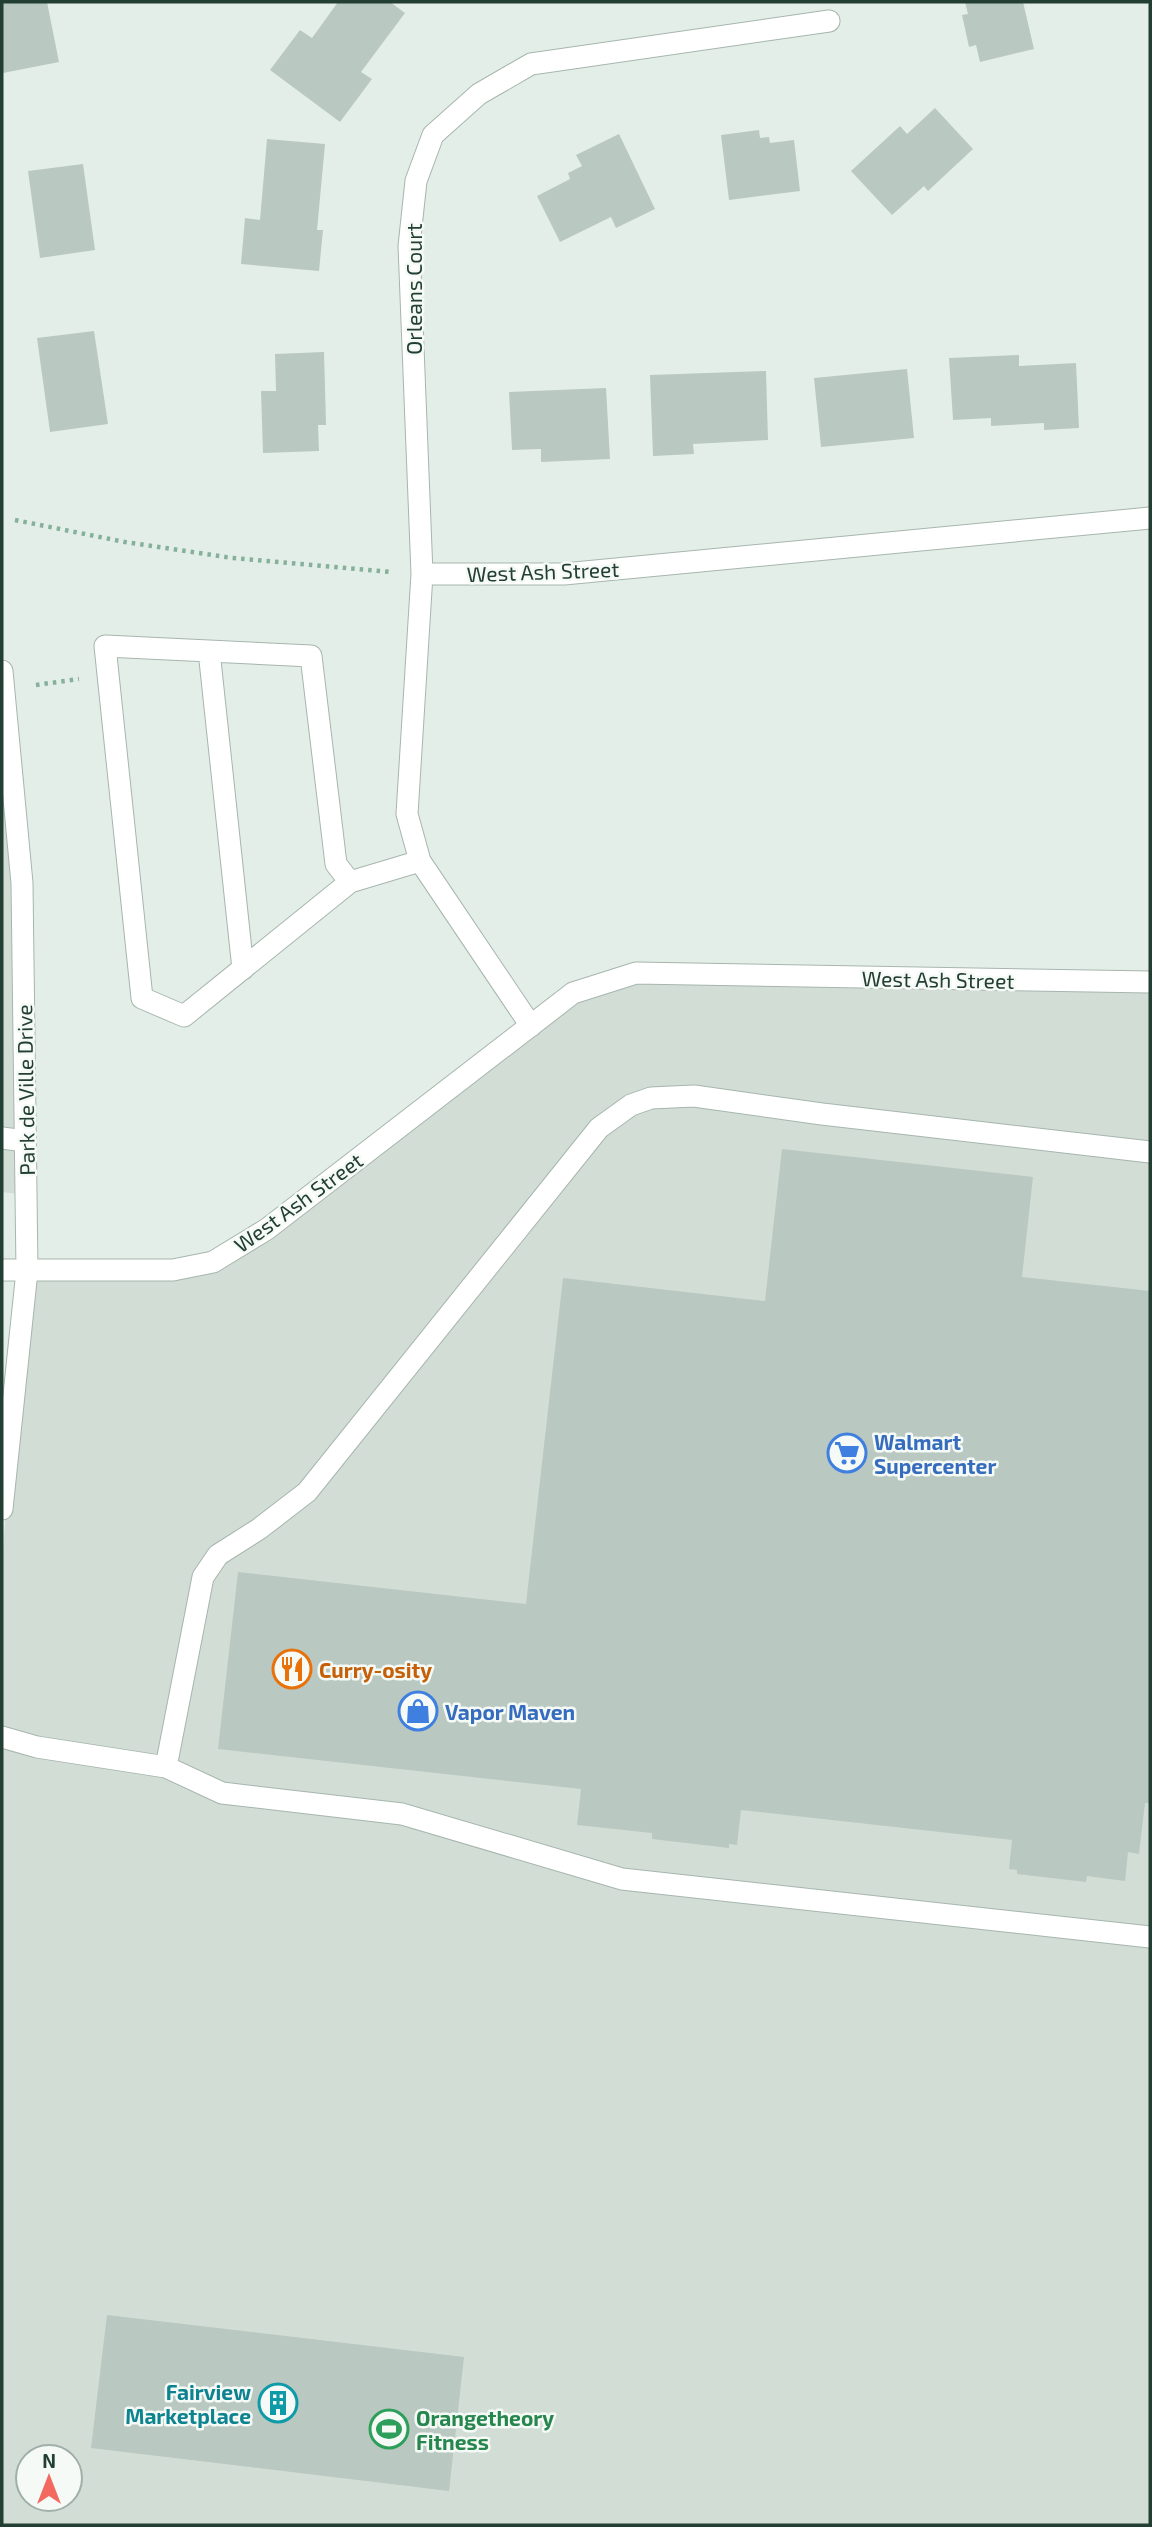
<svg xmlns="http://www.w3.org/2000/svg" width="1152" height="2527" viewBox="0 0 1152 2527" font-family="'Exo 2',sans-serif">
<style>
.built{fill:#d2ddd6;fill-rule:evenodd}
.building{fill:#b9c8c0}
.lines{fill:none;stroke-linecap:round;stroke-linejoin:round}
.minor-casing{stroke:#a6b6ae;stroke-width:23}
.path{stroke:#85b19b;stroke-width:4.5;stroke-dasharray:3.5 5;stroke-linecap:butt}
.minor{stroke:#fff;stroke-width:21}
.labels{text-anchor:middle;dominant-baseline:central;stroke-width:5;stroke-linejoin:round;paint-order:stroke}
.street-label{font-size:21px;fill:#233f33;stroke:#f5faf7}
.shop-label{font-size:21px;font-weight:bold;fill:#366cbe;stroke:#f5faf7;text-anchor:start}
.food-label{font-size:21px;font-weight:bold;fill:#c56008;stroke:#f5faf7;text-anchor:start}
.culture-label{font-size:21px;font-weight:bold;fill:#0d838f;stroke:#f5faf7;text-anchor:end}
.leisure-label{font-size:21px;font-weight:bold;fill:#27864d;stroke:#f5faf7;text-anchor:start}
</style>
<rect width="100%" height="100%" fill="#e4eee8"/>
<path class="built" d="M2,671L26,1195L2,1192Z
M636,973L1150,982V2525H2V1559L27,1271L213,1262L573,993ZM28,2457H70V2499H28Z"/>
<path class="building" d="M2,2H47L59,62L3,73Z
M338,2H390L405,13L361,72L372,79L340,122L270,70L300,30L312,38Z
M965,2H1023L1034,49L980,62L976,45L969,47L962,15L968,14Z
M935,108L973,149L928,191L924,186L892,215L851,171L900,126L907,134Z
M759,130L760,138L769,137L770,143L794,140L800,191L729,200L721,135Z
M619,134L655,209L616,228L611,217L560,242L537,196L570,179L568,173L582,166L576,155Z
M267,139L325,144L317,230H323L319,271L241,264L245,218L260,220Z
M83,164L95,250L40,258L28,171Z
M94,331L108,424L50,432L37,338Z
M324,352L326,425H318L319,451L263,453L261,391H276L275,354Z
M1019,355V366L1076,363L1079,428L1044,430V423L991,426V418L953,420L949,358Z
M907,369L914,438L821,447L814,378Z
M766,371L768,440L693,444L694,454L653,456L650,375Z
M606,388L610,459L541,462V449L512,450L509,392Z
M782,1149L1033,1177L1022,1277L1150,1291V1803H1145L1139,1854L1128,1852L1125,1881L1087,1876L1086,1882L1017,1874V1870L1009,1869L1012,1840L741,1810L737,1845L729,1844V1848L652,1839V1833L577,1825L581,1789L218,1749L238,1572L526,1604L563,1278L765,1301Z
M107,2315L464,2357L449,2491L91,2448Z"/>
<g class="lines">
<defs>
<path id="minor" d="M422,574L409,246L416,181L433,135L479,94L531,64L829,21
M209,651L243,969
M2,671L22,883L27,1271L2,1509
M350,882L336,864L311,656L105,646L142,998L184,1016L350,882L420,861
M531,1026L420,861L407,814L422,574H564L1150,518
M2,1138L25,1141
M2,1270H173L213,1262L267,1229L573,993L636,973L1150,982
M2,1737L37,1747L166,1767L222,1793L402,1814L622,1879L1150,1937
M166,1767L203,1577L218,1555L259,1529L307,1492L599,1128L631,1105L651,1098L694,1096L822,1114L1150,1152"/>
</defs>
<use href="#minor" class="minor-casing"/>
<path class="path" d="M15,520L125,542L232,558L392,572
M36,685L79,679"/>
<use href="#minor" class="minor"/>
</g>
<defs>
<symbol id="supermarket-ring" viewBox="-11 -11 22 22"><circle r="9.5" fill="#f5faf7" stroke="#3f7fe0" stroke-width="1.5"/><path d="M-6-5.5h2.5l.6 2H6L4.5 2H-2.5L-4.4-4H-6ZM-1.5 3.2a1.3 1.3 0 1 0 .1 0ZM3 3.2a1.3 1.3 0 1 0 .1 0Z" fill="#3f7fe0"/></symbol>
<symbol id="restaurant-ring" viewBox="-11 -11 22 22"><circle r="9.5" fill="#f5faf7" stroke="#e8710a" stroke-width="1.5"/><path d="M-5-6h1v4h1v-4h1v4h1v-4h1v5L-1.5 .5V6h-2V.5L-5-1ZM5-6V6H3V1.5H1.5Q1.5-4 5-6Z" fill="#e8710a"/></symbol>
<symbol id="shop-ring" viewBox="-11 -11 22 22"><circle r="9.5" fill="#f5faf7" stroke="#3f7fe0" stroke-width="1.5"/><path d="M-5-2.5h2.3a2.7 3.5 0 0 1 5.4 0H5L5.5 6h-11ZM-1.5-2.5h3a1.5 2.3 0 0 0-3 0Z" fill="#3f7fe0"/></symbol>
<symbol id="building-ring" viewBox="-11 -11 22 22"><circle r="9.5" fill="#f5faf7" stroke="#0f9aa8" stroke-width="1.5"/><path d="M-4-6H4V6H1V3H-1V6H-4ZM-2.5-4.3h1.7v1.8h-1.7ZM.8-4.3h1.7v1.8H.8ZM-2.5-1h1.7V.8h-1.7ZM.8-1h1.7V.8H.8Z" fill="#0f9aa8"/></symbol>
<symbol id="stadium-ring" viewBox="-11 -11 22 22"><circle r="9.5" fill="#f5faf7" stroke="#2e9e5b" stroke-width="1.5"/><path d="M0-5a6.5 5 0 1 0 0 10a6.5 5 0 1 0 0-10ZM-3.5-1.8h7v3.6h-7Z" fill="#2e9e5b"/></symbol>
</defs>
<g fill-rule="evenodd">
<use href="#supermarket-ring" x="825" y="1431" width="44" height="44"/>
<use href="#restaurant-ring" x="270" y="1647" width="44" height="44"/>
<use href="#shop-ring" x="396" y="1689" width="44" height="44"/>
<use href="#building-ring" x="256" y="2381" width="44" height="44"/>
<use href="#stadium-ring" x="367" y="2407" width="44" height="44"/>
</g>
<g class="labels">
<g class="street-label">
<text transform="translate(413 289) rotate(-90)">Orleans Court</text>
<text transform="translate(543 571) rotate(-2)">West Ash Street</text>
<text transform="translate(938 979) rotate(1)">West Ash Street</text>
<text transform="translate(25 1090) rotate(-91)">Park de Ville Drive</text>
<text transform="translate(298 1202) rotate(-36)">West Ash Street</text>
</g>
<g class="shop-label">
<text x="874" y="1441">Walmart<tspan x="874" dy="24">Supercenter</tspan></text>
<text x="445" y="1711">Vapor Maven</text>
</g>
<g class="food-label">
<text x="319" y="1669">Curry-osity</text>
</g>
<g class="culture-label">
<text x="251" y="2391">Fairview<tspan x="251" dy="24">Marketplace</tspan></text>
</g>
<g class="leisure-label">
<text x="416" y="2417">Orangetheory<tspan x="416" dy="24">Fitness</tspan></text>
</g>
</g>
<rect width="1152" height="2527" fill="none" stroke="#233f33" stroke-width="7"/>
<g transform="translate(49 2478)"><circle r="33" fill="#f5faf7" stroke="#a1afa9" stroke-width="2"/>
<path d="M0-5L12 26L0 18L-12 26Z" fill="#f1695f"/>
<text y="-10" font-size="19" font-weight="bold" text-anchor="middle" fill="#233f33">N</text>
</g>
</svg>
